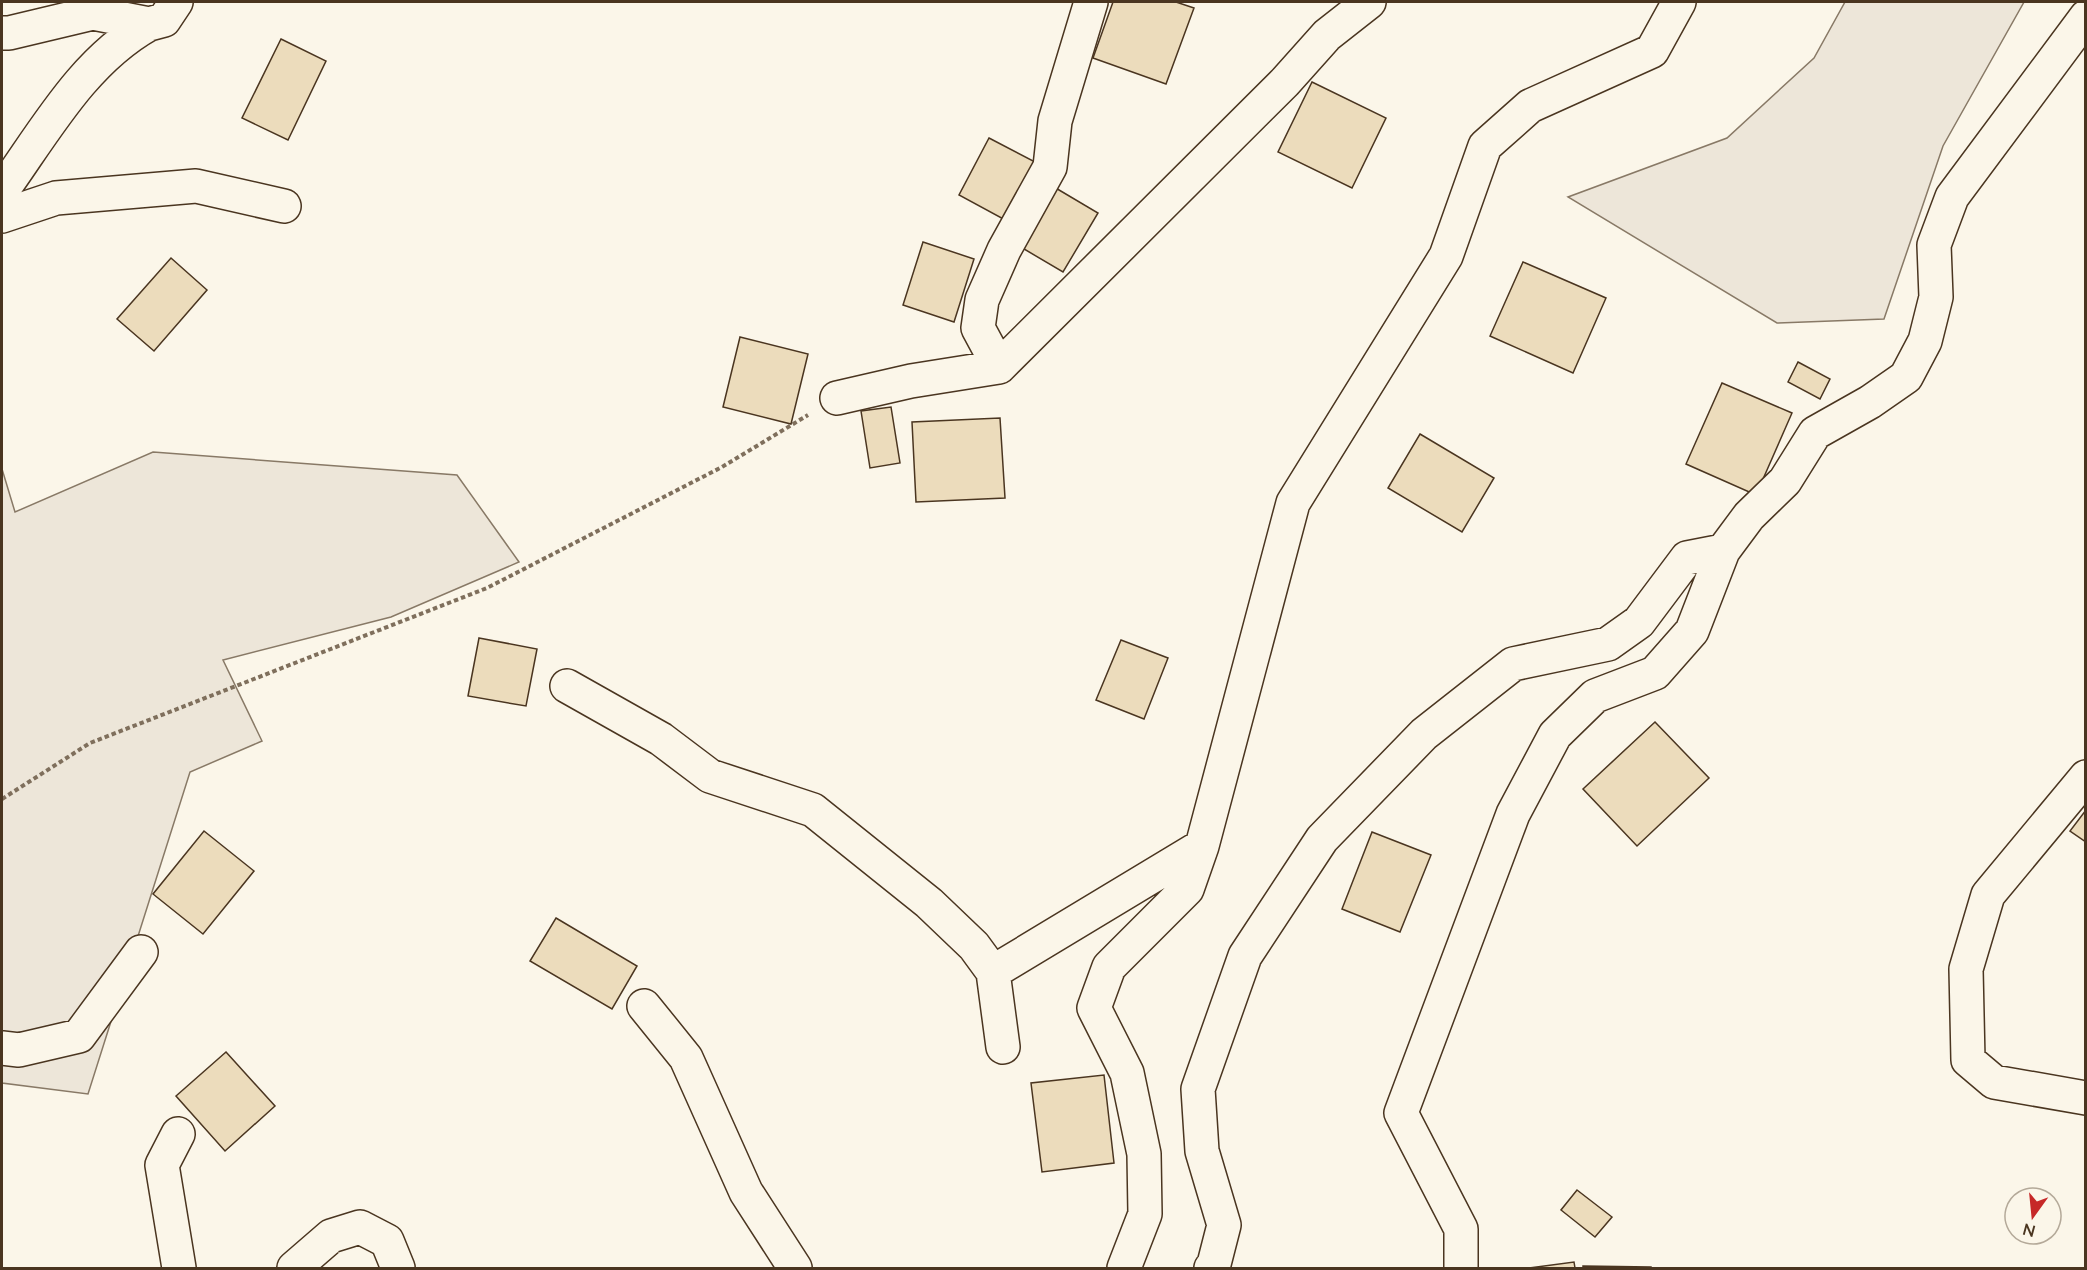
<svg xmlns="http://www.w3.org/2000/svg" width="2087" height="1270" viewBox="0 0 2087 1270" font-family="Lato,sans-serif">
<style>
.green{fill:#ede6d9;stroke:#887966;stroke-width:1.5}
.building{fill:#ecdcbc;stroke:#4a3520;stroke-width:1.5}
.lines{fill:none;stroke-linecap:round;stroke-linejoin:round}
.minor-casing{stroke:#4a3520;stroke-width:36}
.path{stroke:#7f6f5c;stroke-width:4;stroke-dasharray:4.5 3;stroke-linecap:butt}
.minor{stroke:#fbf6e9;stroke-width:33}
</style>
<rect width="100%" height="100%" fill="#fbf6e9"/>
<path class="green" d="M1845,2H2024L1943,146L1884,319L1777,323L1568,197L1727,138L1814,58Z
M153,452L457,475L519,562L391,617L223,660L262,741L190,772L88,1094L2,1083V469L15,512Z"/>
<path class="building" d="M1113,2H1176L1194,8L1166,84L1093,58Z
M281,39L326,61L288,140L242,118Z
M1312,82L1386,118L1352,188L1278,152Z
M989,138L1039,164L1007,221L959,195Z
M1054,187L1098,213L1063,272L1019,246Z
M923,242L974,259L954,322L903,305Z
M171,258L207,290L154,351L117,319Z
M1523,262L1606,298L1573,373L1490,336Z
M740,337L808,354L791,424L723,407Z
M1798,362L1830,379L1820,399L1788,382Z
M1722,383L1792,413L1756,495L1686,464Z
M891,407L900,463L870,468L861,411Z
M1000,418L1005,498L916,502L912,422Z
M1420,434L1494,478L1462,532L1388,488Z
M479,638L537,649L526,706L468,696Z
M1121,640L1168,658L1144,719L1096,700Z
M1655,722L1709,778L1637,846L1583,789Z
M2086,810V842L2070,831Z
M204,831L254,871L203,934L153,894Z
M1372,832L1431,855L1400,932L1342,909Z
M556,918L637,966L612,1009L530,961Z
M226,1052L275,1106L225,1151L176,1096Z
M1104,1075L1114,1163L1042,1172L1031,1083Z
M1577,1190L1612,1217L1595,1237L1561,1210Z
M1574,1262L1575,1268H1529Z
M1583,1266L1651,1267V1268H1583Z"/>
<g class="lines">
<defs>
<path id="minor" d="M2,33H9L93,13L149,24L164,20L176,2
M2,191C45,131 83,61 149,24
M2,216L56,198L196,186L284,206
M999,367L978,328L982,300L1004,250L1050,167L1055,121L1091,2
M837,398L911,381L999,367L1285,82L1327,35L1369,2
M1723,551L1749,516L1785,481L1815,433L1870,402L1906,377L1925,341L1936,297L1934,245L1952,197L2086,17
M567,686L661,739L710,776L813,810L929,903L974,946L993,972L1003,1047
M2086,777L1988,895L1966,969L1968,1060L1994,1082L2086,1098
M993,972L1202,846
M644,1006L686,1058L746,1192L795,1268
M2,1048L19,1050L79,1036L141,952
M178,1134L162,1165L179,1268
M294,1268L331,1236L360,1227L387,1241L398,1268
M1124,1268L1145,1214L1144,1154L1127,1073L1094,1008L1109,967L1187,889L1202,846L1293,503L1446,256L1485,146L1530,106L1652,51L1679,2
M1211,1268L1214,1264L1224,1225L1202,1151L1198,1089L1245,956L1322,839L1424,734L1513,664L1608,644L1639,622L1687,558L1723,551L1692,631L1655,673L1595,696L1555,735L1513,814L1401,1113L1461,1229V1268"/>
</defs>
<use href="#minor" class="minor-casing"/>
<path class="path" d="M2,799L90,743L487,588L722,467L808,415"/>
<use href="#minor" class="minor"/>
</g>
<rect width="2087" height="1270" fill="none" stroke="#4a3520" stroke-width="6"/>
<g transform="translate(2033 1216) rotate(195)"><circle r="28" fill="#fbf6e9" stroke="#b4a999" stroke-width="1.5"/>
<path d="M0-4.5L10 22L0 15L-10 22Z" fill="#c62828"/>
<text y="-9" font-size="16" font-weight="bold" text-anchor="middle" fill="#4a3520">N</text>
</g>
</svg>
